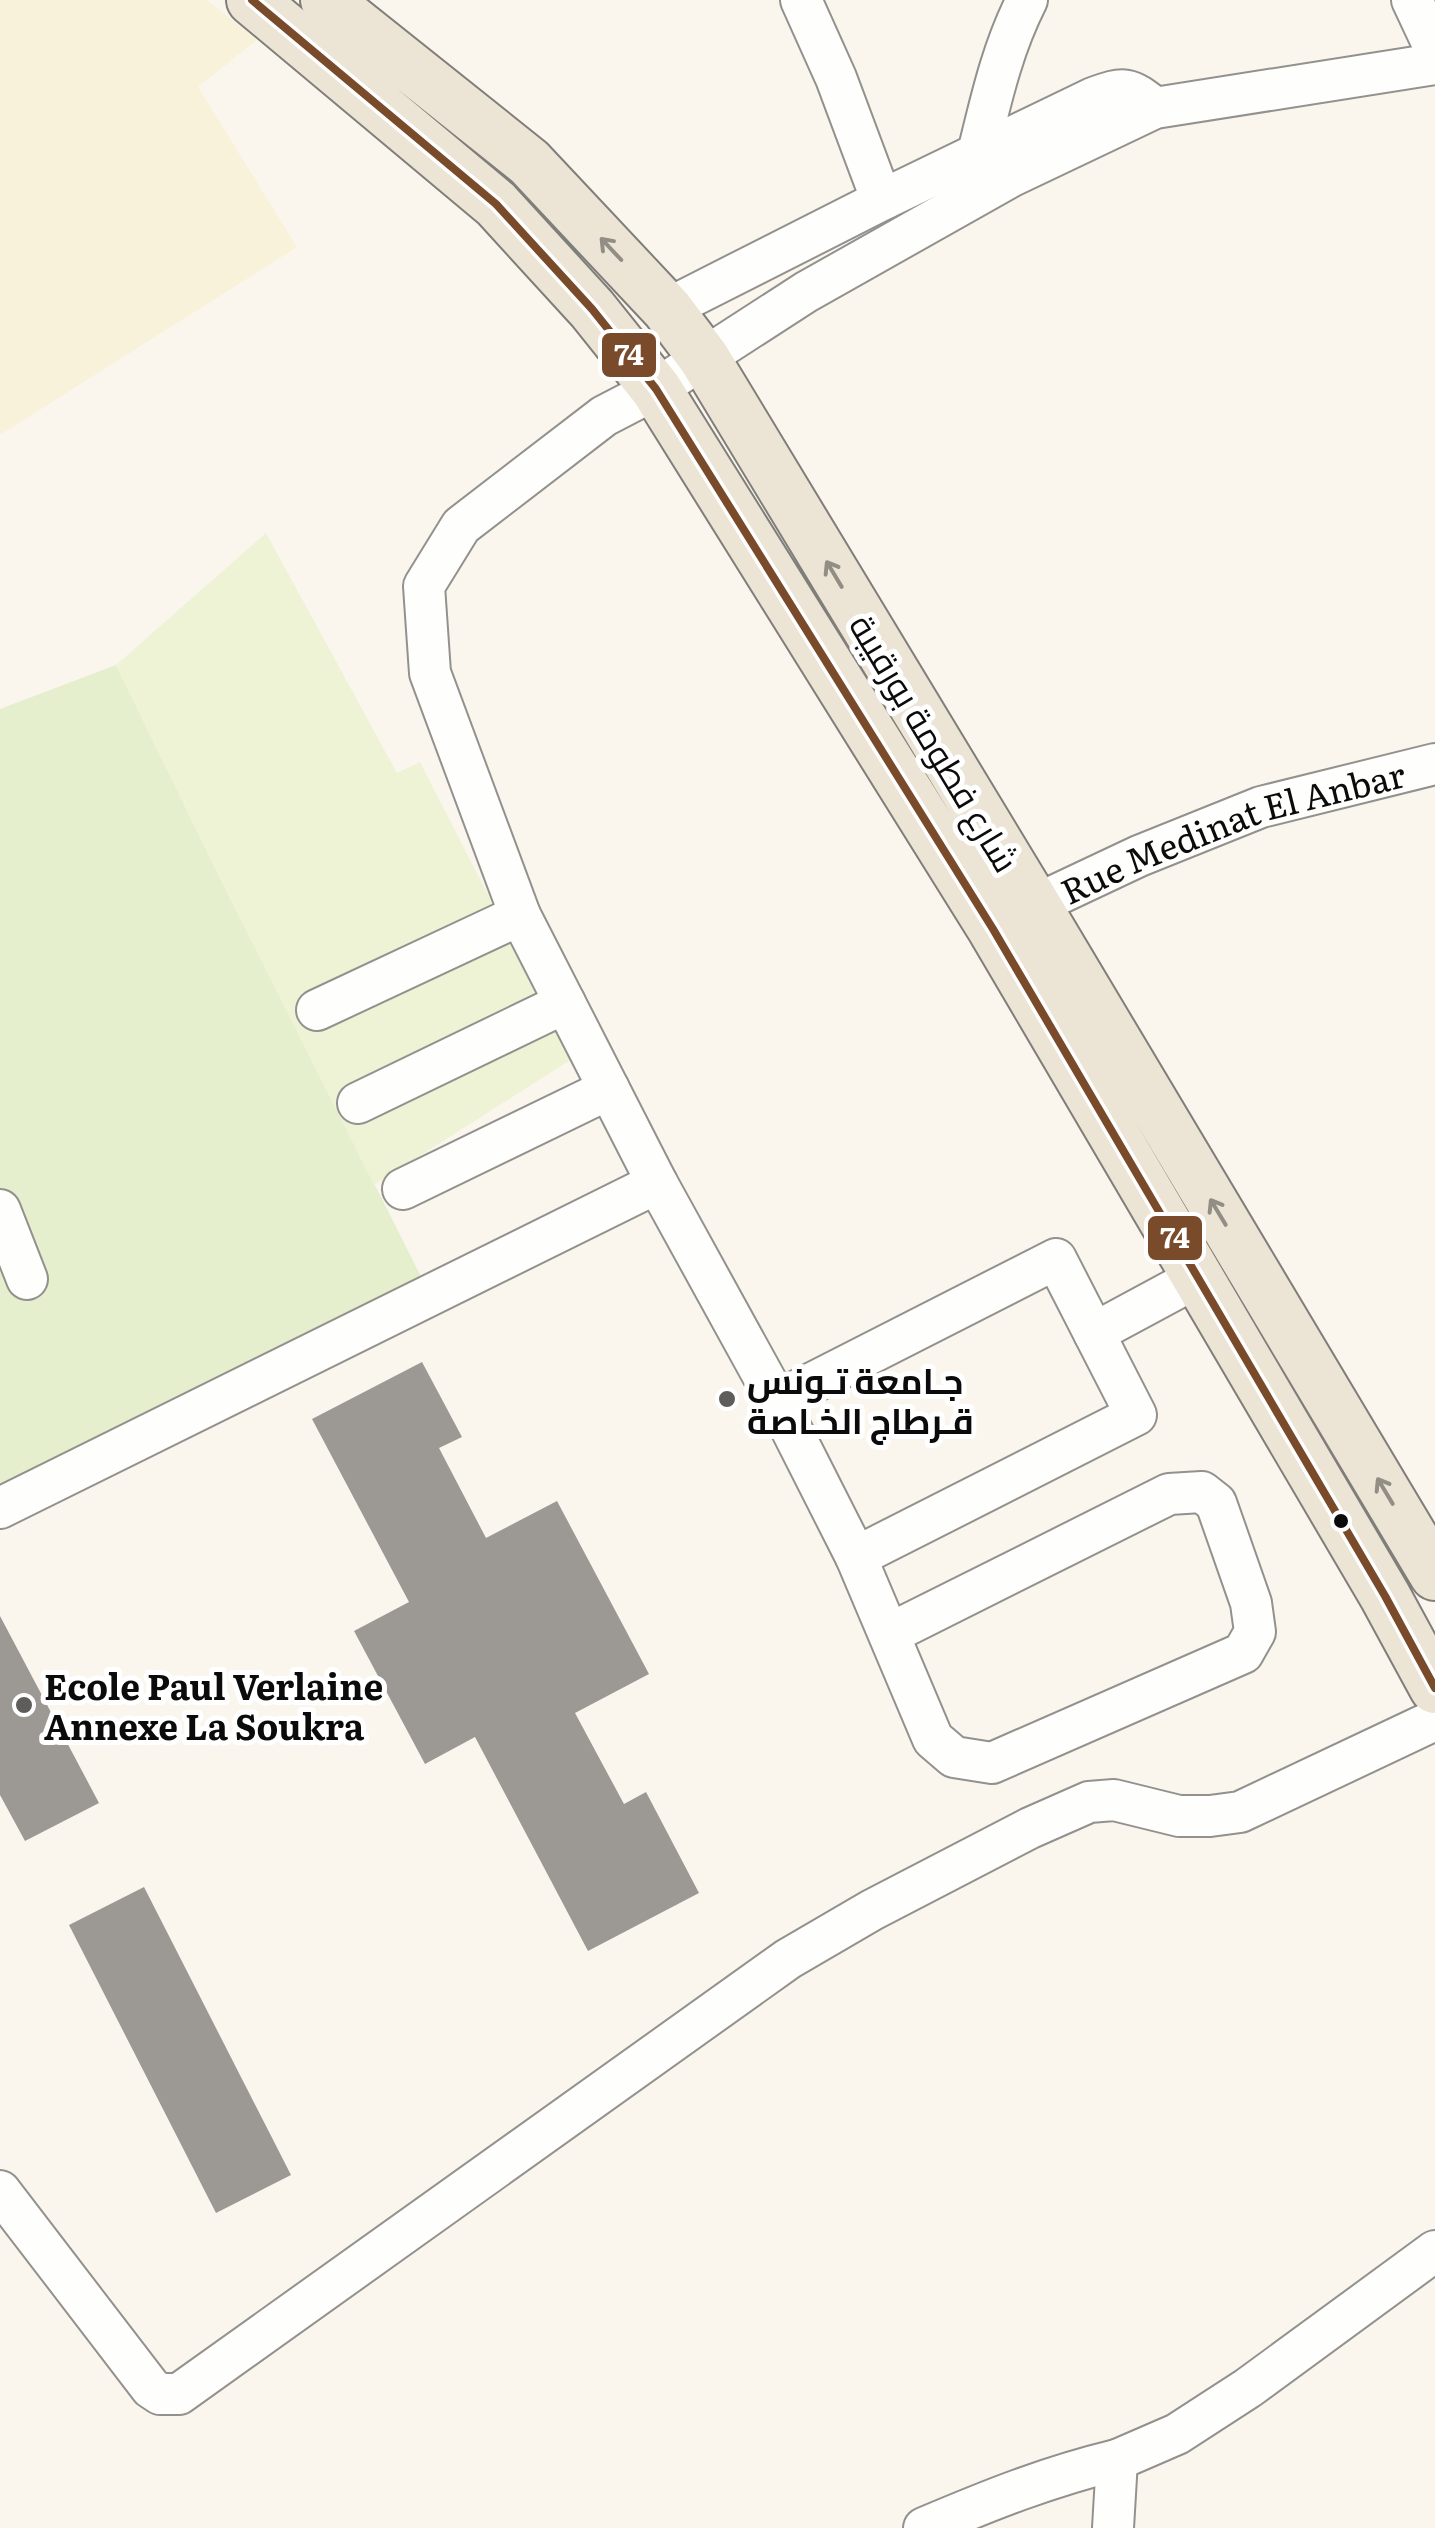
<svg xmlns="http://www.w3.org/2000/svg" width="1435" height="2528" viewBox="0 0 1435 2528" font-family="Literata,Cairo,serif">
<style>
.farmland{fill:#f7f2d9}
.green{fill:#e5efcd}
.pitch{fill:#eef3d6}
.building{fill:#9c9894}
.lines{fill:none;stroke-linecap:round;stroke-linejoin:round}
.minor-casing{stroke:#93918d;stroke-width:44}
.major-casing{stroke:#807e7a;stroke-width:54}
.minor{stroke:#fefefc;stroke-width:40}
.major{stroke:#ece5d6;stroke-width:50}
.bus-1-casing{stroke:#fff;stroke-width:15}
.bus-1{stroke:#7a4b2a;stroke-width:8}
.oneway{stroke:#928e85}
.poi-dot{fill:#5f5d5a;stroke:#fff;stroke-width:4}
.bus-dot{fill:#0b0b0b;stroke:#fff;stroke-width:4}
.labels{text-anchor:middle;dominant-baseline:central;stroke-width:10;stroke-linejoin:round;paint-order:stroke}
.street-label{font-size:35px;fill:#0b0b0b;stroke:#fff}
.poi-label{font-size:35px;font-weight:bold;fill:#0b0b0b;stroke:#fff;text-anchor:start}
.line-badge{stroke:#fff;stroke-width:4}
.badge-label{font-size:28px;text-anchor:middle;font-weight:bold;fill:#fff}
</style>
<rect width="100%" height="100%" fill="#faf6ed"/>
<path class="farmland" d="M0,0H207L257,40L198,87L297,247L0,435Z"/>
<path class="green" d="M116,665L224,886L440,1314L0,1484V709Z"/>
<path class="pitch" d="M266,533L397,773L420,762L572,1059L374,1185L224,886L116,665Z"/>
<path class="building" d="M422,1362L462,1437L439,1448L486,1538L557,1501L649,1674L575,1713L624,1804L646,1792L699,1893L588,1951L475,1737L425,1764L354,1631L409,1602L312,1419Z
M0,1616L99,1803L25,1841L0,1795Z
M144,1887L291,2175L216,2213L69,1925Z"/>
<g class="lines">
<defs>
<g id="minor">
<path d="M801,0L836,78L876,185L884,199L1093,98C1125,86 1129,87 1155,108"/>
<path d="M1412,0L1435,49"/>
<path d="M978,153C991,100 1002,49 1027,0"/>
<path d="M667,309L884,199"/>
<path id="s1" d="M1035,905L1139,856L1261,807L1435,764"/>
<path d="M317,1010L520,915"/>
<path d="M358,1103L565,1003"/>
<path d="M403,1189L609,1089"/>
<path d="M0,1210L27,1279"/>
<path d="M1094,1333L1198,1277"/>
<path d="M777,1401L1056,1259L1136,1415L856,1557L777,1401L657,1183L520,915L430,673L424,586L461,526L604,416L656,389L806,292L1010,177L1155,108L1435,64"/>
<path d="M0,1508L657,1183"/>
<path d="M856,1557L933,1739L954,1757L992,1763L1243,1653L1255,1632L1251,1603L1216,1503L1202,1492L1169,1494L889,1634"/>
<path d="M0,2191L151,2388L160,2394H179L788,1959L872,1910L1030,1828L1089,1802L1114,1800L1179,1816H1210L1240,1812L1435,1720"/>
<path d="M924,2528C990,2500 1047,2477 1117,2460"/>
<path d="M1113,2528L1117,2460L1177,2434L1248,2388L1435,2251"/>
</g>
<path id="major" d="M252,0L496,204L592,309L656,389L993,929L1385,1596L1435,1688
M326,0L529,162L667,309L704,358L1035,905L1435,1575"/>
</defs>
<use href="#minor" class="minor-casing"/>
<use href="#major" class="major-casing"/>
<use href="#minor" class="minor"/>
<use href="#major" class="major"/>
<defs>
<path id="bus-1" d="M252,0L496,204L592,309L656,389L993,929L1385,1596L1435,1688"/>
</defs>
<use href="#bus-1" class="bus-1-casing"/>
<use href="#bus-1" class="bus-1"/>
</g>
<defs><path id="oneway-shaft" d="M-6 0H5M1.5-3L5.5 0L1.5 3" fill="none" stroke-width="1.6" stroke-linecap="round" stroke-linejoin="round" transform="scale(2.5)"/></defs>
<g class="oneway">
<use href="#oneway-shaft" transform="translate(611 249) rotate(-133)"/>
<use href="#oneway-shaft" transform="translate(834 574) rotate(-121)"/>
<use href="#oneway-shaft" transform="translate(1218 1212) rotate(-121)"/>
<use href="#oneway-shaft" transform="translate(1385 1491) rotate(-121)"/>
</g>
<g class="poi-dot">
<circle cx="727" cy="1399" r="10"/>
<circle cx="24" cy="1705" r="10"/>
</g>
<circle class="bus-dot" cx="1341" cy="1521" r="9"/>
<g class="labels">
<g class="street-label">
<text transform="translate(936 742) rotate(59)">شارع فطومة بورقيبة</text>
<text stroke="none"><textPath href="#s1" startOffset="212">Rue Medinat El Anbar</textPath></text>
</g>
<g class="poi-label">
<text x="747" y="1379">جـامعة تـونس<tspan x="747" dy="40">قـرطاج الخـاصة</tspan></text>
<text x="44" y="1685">Ecole Paul Verlaine<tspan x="44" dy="40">Annexe La Soukra</tspan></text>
</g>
</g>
<g class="line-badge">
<rect x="600" y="331" width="58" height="48" rx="10" fill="#7a4b2a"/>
<rect x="1146" y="1214" width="58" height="48" rx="10" fill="#7a4b2a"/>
</g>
<g class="badge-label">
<text x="629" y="365">74</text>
<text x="1175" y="1248">74</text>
</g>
</svg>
